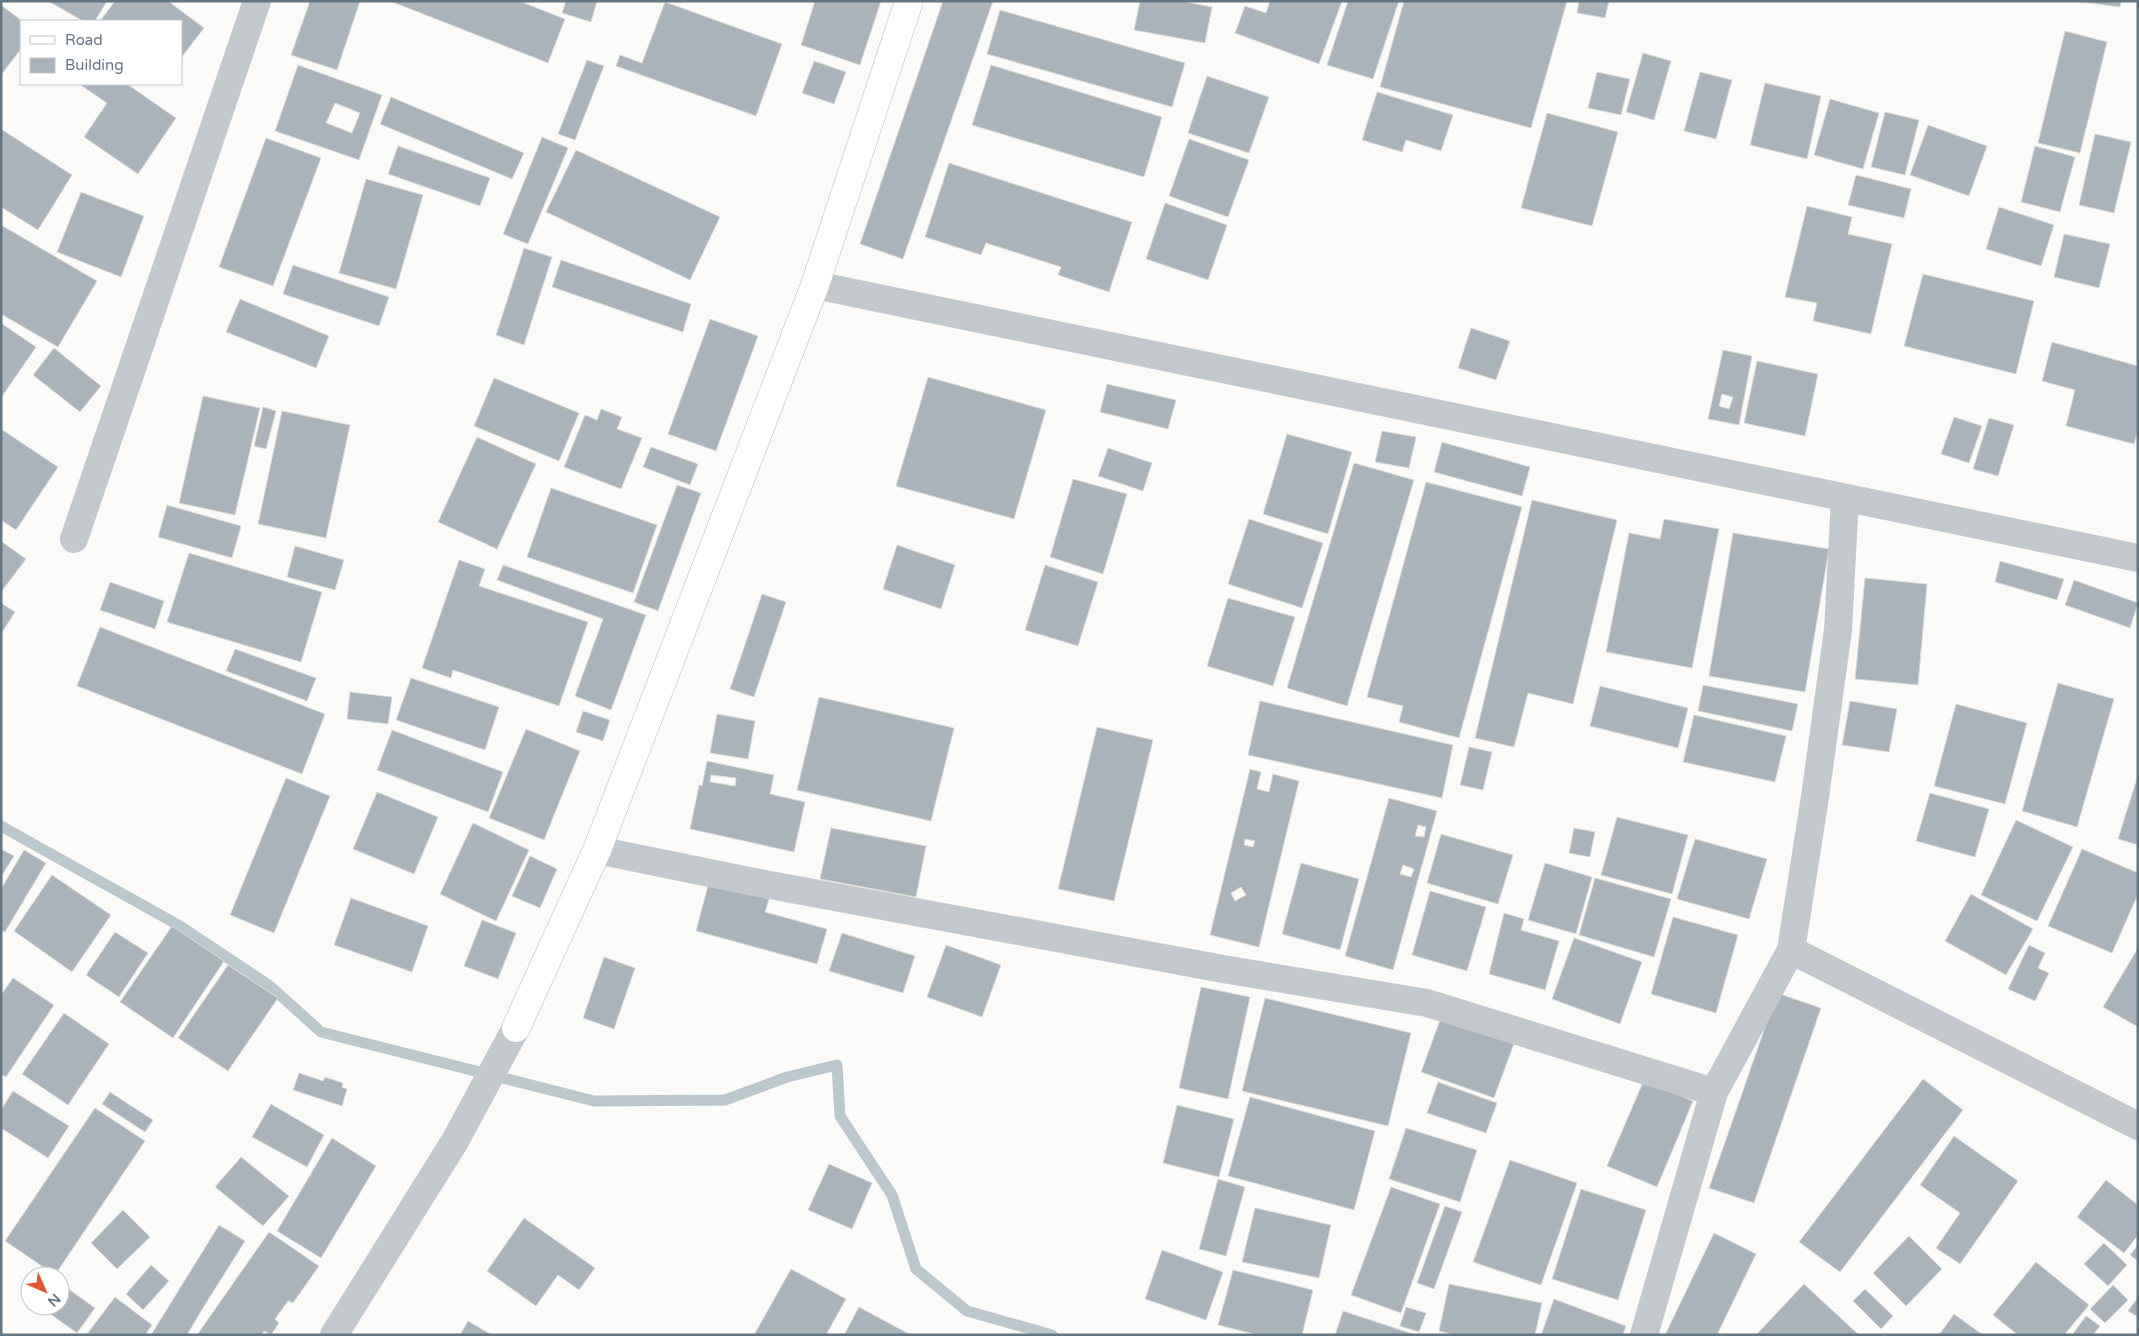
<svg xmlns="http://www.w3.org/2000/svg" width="2139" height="1336" viewBox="0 0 2139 1336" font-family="'Varela Round',sans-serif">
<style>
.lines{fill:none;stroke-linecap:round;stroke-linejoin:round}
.stream{stroke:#bbc7cb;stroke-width:11}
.building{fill:#aab3b9;stroke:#dcdcda;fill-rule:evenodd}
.secondary-casing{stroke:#b3babf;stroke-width:29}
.street{stroke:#c3c8cc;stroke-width:28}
.secondary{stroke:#fff;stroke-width:28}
</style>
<rect width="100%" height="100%" fill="#fafaf8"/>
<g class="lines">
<path class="stream" d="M1,826L180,926L270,986L321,1032L594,1101L725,1100L787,1077L837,1065L840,1116L892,1195L916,1269L967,1311L1052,1335"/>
</g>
<path class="building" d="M48,1H107L95,21H83Z
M115,1H168L204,28L181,58V21H100Z
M310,1H360L337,70L291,55Z
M390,1H519L565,19L548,63Z
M566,1H597L591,22L562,13Z
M815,1H881L860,65L801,45Z
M943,1H993L903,259L860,244Z
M1140,1H1181L1212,7L1205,43L1134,30Z
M1270,1H1342L1319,64L1235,33L1245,6L1266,13Z
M1348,1H1399L1373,79L1327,65Z
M1404,1H1567L1531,128L1380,87Z
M1579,1H1609L1605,18L1577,13Z
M2074,1H2121L2120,7Z
M665,2L782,44L756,116L616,66L620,55L642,63Z
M1,5L22,21L21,49L1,75Z
M1000,10L1185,63L1172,107L987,54Z
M2065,31L2107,42L2080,153L2038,143Z
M1643,53L1671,61L1654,120L1626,112Z
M587,60L604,66L575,140L558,134Z
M814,61L846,72L834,104L802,93Z
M298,65L382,95L359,160L275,131ZM335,103L360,113L352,133L326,123Z
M991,65L1162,117L1144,177L972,125Z
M1597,72L1630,79L1621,115L1588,108Z
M1700,72L1732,80L1716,139L1684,131Z
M1207,76L1269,97L1249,153L1188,133Z
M1765,83L1821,96L1807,159L1750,145Z
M79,84H127L176,118L138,174L84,137L107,103Z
M1377,92L1453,115L1441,151L1406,140L1402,152L1362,140Z
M391,97L524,153L512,179L380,124Z
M1830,99L1879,113L1863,169L1814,155Z
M1885,112L1919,120L1905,175L1871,167Z
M1547,113L1618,132L1592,226L1521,208Z
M1928,125L1987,146L1969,196L1910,175Z
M1,129L72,175L38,230L1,207Z
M2095,134L2131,142L2114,213L2079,205Z
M542,137L568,148L528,244L503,234Z
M266,138L321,158L273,286L219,267Z
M1189,139L1249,160L1228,217L1169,196Z
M398,146L490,178L480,206L388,174Z
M2035,146L2075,157L2060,212L2021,202Z
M576,150L720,217L690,280L546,212Z
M949,163L1132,222L1109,292L1058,275L1061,267L986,243L981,255L925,237Z
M1856,175L1911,189L1904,218L1848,205Z
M366,179L423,195L396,289L339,273Z
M81,192L144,216L121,277L57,252Z
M1165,203L1227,225L1208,280L1146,259Z
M1807,206L1852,217L1848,234L1892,244L1871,334L1813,321L1817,303L1785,297Z
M1999,207L2054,225L2041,266L1986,249Z
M1,225L97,281L58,347L1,314Z
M2064,234L2110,244L2099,288L2054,277Z
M524,248L552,257L524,345L496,335Z
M561,260L691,304L683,332L552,287Z
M293,265L389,297L379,326L283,294Z
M1923,274L2034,301L2016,374L1904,346Z
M240,299L329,336L316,368L226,332Z
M710,319L758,336L716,451L668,434Z
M1,323L36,347L1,398Z
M1471,328L1510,341L1496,380L1458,368Z
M2052,342L2138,366V430L2134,444L2066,426L2075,390L2042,381Z
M54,348L101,386L80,412L33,375Z
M1723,350L1752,356L1739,425L1708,419ZM1722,394L1733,397L1729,409L1719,406Z
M1757,361L1818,374L1805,436L1744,423Z
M928,377L1046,410L1014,519L896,486Z
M494,378L579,413L559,461L474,426Z
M1107,384L1176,400L1168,429L1100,412Z
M203,396L260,408L235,515L179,503Z
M263,407L276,411L266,449L254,446Z
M601,409L622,417L617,429L642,438L621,489L564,467L585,415L597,420Z
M282,411L350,425L326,538L258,524Z
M1954,417L1982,426L1969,463L1941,454Z
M1989,418L2014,425L1998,476L1973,469Z
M1,429L58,467L16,530L1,520Z
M1382,431L1416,437L1409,468L1375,462Z
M1287,434L1352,452L1328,534L1263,514Z
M477,437L536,464L497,549L438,522Z
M1442,442L1530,467L1522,496L1434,472Z
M651,447L698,464L690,485L643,467Z
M1108,448L1152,463L1143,491L1098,476Z
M1354,463L1414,480L1347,706L1287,688Z
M1073,479L1127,494L1103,574L1050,557Z
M1426,482L1522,507L1459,738L1399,722L1403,706L1367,697Z
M677,485L701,493L658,611L634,602Z
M551,488L657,525L633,593L527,557Z
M1532,500L1617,520L1573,704L1528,693L1514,747L1475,738Z
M167,505L241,526L232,558L158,537Z
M1249,519L1323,543L1302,608L1228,584Z
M1664,519L1719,529L1692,668L1606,652L1629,533L1660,539Z
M1733,533L1829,549L1805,692L1709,676Z
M1,541L26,559L1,592Z
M897,545L955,565L941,609L883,589Z
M295,546L344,560L335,590L287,577Z
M189,553L322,592L301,662L167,622Z
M459,560L485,569L479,586L588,622L559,706L453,670L451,678L422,668Z
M2000,561L2064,579L2057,600L1995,582Z
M503,565L646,615L611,710L575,696L603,619L497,580Z
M1045,565L1098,582L1078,646L1025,630Z
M1865,578L1927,584L1918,685L1855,679Z
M2074,580L2138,603L2130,628L2065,605Z
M110,582L164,601L155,629L100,610Z
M762,594L786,602L754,697L730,689Z
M1228,598L1295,617L1273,686L1207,666Z
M1,603L15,612L1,634Z
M100,627L325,714L302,774L77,686Z
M235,649L316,678L307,701L226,671Z
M411,678L499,707L485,750L396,720Z
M2058,683L2114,699L2077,827L2022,811Z
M1703,685L1798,704L1792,731L1698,711Z
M1600,686L1688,708L1678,748L1590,726Z
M350,692L392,697L388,724L347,719Z
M819,697L954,728L931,821L797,790Z
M1260,701L1453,745L1442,798L1248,755Z
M1850,701L1897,709L1889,752L1842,745Z
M1956,704L2027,723L2005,804L1934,786Z
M583,711L610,720L603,741L576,732Z
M717,714L755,721L748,759L710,753Z
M1694,715L1786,736L1775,782L1683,762Z
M1097,727L1153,740L1114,901L1058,889Z
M526,729L580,751L544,840L489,818Z
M392,730L503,772L488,812L377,770Z
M1469,747L1492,752L1483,790L1460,785Z
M707,761L774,775L770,794L805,802L794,852L690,829L699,785L702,786ZM711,775L736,778L735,786L710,782Z
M1250,769L1261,772L1257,789L1269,792L1273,774L1299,781L1259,947L1210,935ZM1245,839L1255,841L1253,847L1244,845ZM1241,887L1246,895L1235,901L1231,893Z
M2138,775V845L2118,839Z
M286,778L330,796L274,933L230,915Z
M377,792L438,817L414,874L353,849Z
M1930,793L1989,809L1975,857L1916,841Z
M1389,798L1437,811L1393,970L1345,956ZM1418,825L1426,827L1424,837L1415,836ZM1403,865L1414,869L1411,877L1400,874Z
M1617,817L1688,835L1672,894L1601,875Z
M2016,820L2073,847L2037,921L1981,895Z
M473,823L529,850L496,921L440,894Z
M831,828L926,846L916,897L820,879Z
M1574,828L1595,832L1590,857L1569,853Z
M1441,834L1513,855L1498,904L1427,883Z
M1695,839L1767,859L1749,919L1677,899Z
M1,849L14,856L1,877Z
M2082,849L2138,873V894L2112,953L2048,926Z
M24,850L46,863L5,932L1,930V889Z
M530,856L557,869L540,908L512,896Z
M1301,863L1359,879L1340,950L1282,934Z
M1545,863L1592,877L1576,934L1528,920Z
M52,875L111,915L72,972L14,931Z
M1595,878L1671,899L1654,957L1579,935Z
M709,882L769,899L765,912L827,929L817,964L696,931Z
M1430,891L1486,907L1467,971L1412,955Z
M1971,894L2033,929L2006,975L1945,941Z
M351,898L428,926L412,972L334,945Z
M1504,913L1524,919L1521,930L1559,941L1545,990L1489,974Z
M1673,917L1738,935L1716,1013L1651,994Z
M482,920L516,933L498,979L464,966Z
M172,926L224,961L173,1038L120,1002Z
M115,932L148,953L119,997L86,975Z
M842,933L915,956L903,993L829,971Z
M1574,938L1642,962L1620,1024L1552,999Z
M946,945L1001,965L982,1017L927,997Z
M2029,945L2045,953L2038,968L2049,973L2035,1001L2008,989Z
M2138,948V1027L2103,1007Z
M604,957L635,968L614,1029L583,1018Z
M228,965L278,998L228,1071L178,1038Z
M13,978L54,1005L6,1077L1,1074V995Z
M1201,987L1250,997L1228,1099L1179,1088Z
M1777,993L1821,1008L1754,1203L1709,1188Z
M1265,998L1411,1033L1388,1126L1242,1091Z
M1443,1012L1516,1038L1494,1098L1421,1072Z
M64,1013L109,1044L68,1105L22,1074Z
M299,1073L323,1081L325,1077L343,1083L342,1087L347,1089L342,1106L293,1090Z
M1923,1079L1963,1110L1840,1272L1799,1242Z
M1644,1080L1693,1101L1657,1187L1607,1166Z
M1438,1082L1497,1103L1486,1133L1427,1113Z
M13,1091L69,1126L48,1158L1,1128V1110Z
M110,1092L153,1120L145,1132L102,1104Z
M1250,1097L1375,1131L1354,1210L1228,1176Z
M271,1104L324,1135L307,1167L252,1137Z
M1177,1105L1234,1119L1219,1177L1163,1163Z
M95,1108L145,1141L55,1275L5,1241Z
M1406,1128L1477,1150L1460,1202L1389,1179Z
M1954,1136L2018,1181L1960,1264L1936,1248L1960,1213L1920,1185Z
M332,1138L376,1166L321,1258L277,1231Z
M241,1157L289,1196L263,1226L215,1187Z
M1510,1160L1577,1183L1541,1285L1473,1262Z
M829,1164L872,1183L852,1229L808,1210Z
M1218,1179L1245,1187L1226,1256L1199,1249Z
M2106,1180L2138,1205V1235L2124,1253L2077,1217Z
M1391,1187L1440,1204L1401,1313L1351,1295Z
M1581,1189L1646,1210L1618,1300L1552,1279Z
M1445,1206L1462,1212L1434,1289L1417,1283Z
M1255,1208L1331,1225L1319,1278L1242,1262Z
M123,1210L150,1237L117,1269L91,1243Z
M524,1218L595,1268L579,1290L558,1275L536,1306L487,1271Z
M219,1225L245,1241L198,1316L187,1335H151Z
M269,1232L319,1266L293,1303L288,1301L275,1319L279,1323L271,1335L264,1331L262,1335H197Z
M1714,1233L1756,1254L1717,1335H1665Z
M1909,1236L1942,1269L1906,1306L1873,1273Z
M2104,1243L2127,1265L2108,1286L2084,1264Z
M2138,1245V1261L2130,1255Z
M1162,1250L1223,1272L1206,1320L1145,1299Z
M2036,1262L2089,1305L2064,1335H2018L1993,1315Z
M151,1265L169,1281L143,1310L126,1294Z
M791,1269L846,1299L826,1335H754Z
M1233,1270L1313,1290L1302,1335H1258L1218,1325Z
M60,1283L95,1308L77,1333L39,1306H60Z
M1449,1284L1542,1303L1535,1335H1455L1439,1331Z
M1804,1284L1859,1335H1756Z
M2113,1285L2128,1300L2105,1323L2090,1309Z
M1865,1289L1893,1316L1881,1329L1853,1301Z
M115,1297L152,1325L145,1335L87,1334Z
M2138,1297V1317L2128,1311Z
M1554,1299L1626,1326L1623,1335H1541Z
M859,1307L909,1334L908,1335H844Z
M1406,1307L1426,1313L1419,1332L1400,1326Z
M1343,1311L1416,1335H1335Z
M1954,1314L1983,1335H1939Z
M2086,1316L2100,1326L2093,1335H2072Z
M468,1321L492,1335H460Z"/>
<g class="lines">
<defs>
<path id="secondary" d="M516,1028L597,850L815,285L909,1"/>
</defs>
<use href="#secondary" class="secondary-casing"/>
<path class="street" d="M815,285L2138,558
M74,539L257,1
M597,850L749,881L1223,969L1427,1003L1714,1092
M1791,950L2138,1126
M334,1335L455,1141L516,1028
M1644,1335L1714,1092L1791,950L1815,797L1838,630L1845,498"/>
<use href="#secondary" class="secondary"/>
</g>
<rect width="2139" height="1336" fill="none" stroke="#657683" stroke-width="5"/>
<rect x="20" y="20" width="162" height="65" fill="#ffffff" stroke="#c1c8cd"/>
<rect x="30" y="36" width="25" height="8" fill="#ffffff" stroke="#c1c8cd"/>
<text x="65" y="45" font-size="15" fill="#657683">Road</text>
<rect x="30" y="58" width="25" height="15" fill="#aab3b9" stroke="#c1c8cd"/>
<text x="65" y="70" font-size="15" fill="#657683">Building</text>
<g transform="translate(45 1291) rotate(135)"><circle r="24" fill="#ffffff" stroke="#c1c8cd"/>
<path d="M0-4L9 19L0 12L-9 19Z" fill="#e4572e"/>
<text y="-8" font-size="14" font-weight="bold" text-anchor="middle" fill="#657683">N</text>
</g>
</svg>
